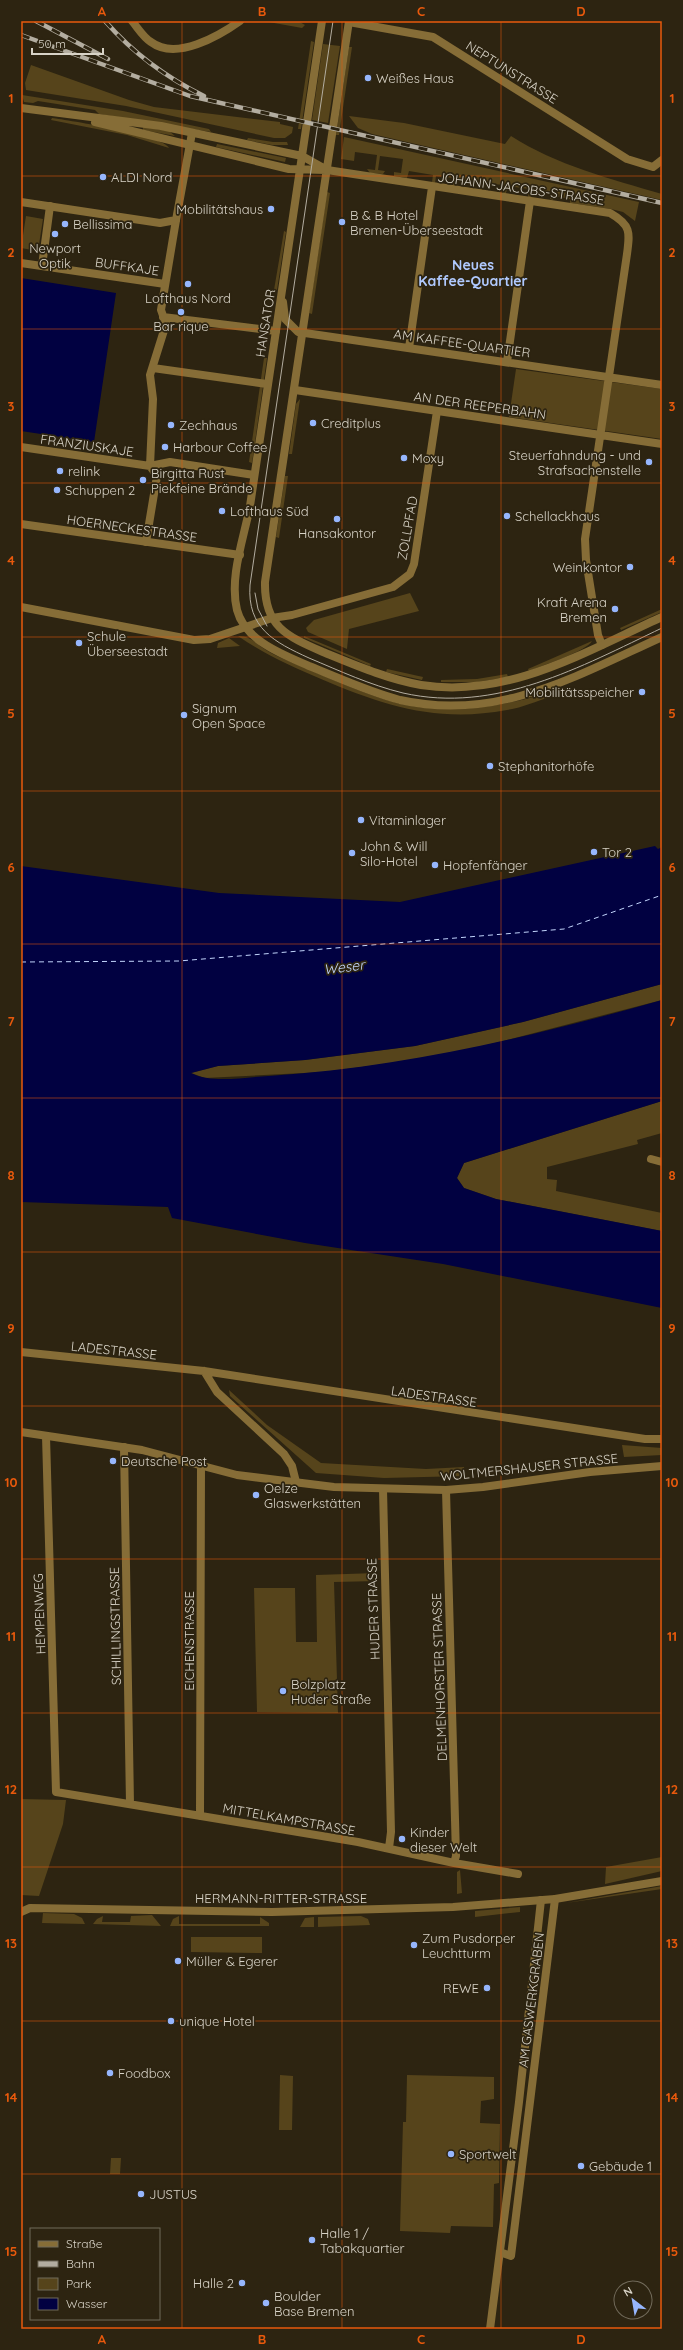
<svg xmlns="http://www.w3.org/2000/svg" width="683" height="2350" viewBox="0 0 683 2350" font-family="Quicksand,sans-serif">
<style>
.green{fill:#56441b}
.water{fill:#010141}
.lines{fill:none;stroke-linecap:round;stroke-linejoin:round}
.ferry{stroke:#c2d5fc;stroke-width:1;stroke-dasharray:5 4;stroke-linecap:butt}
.pedestrian{stroke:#866d37;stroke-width:8}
.minor{stroke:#866d37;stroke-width:8}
.tertiary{stroke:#866d37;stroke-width:8}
.tram{stroke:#b3ada0;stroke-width:1}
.rail-casing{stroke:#b3ada0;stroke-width:4.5}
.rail{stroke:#2d2411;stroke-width:3;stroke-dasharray:9;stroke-linecap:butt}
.grid{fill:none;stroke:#e8590c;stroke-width:1;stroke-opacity:0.55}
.poi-dot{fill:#96b6fd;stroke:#2d2411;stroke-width:1.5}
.labels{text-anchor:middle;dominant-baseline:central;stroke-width:3.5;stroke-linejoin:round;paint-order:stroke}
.street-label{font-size:13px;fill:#d8d3c7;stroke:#2d2411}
.poi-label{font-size:13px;fill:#d8d3c7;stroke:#2d2411;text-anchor:start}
.neighbourhood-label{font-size:14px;font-weight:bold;fill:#b0c9fe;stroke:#2d2411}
.water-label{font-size:14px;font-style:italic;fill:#c2d5fc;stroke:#2d2411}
.neatline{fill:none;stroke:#e8590c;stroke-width:1.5}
.grid-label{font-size:13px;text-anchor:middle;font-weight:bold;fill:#e8590c}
</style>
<rect width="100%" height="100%" fill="#2d2411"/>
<path class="green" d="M263,21H298L305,25L302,28Z
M311,41L314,42L301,129H298Z
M323,44L340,46L328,123L312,120Z
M349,47H352L339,135H336Z
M31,65L129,100L154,107L280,122V124L293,127L292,133L285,138H274L126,106L26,90L25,83Z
M22,95L123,111L209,129L211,132L99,114L95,110L38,101L33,103L24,102Z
M349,116L404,123L505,144L511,136C556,165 611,179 662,194V200L372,134L358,128Z
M52,118C68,120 165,136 169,148L127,135L51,120Z
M143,127L169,131L175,136L143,130Z
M344,137L639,202L635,221L623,212L611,209L570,203V199L554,196L553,200L550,199L551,192L532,190L531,197H528L529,189L508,186L506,193H503L504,185L483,183L482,190L479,189L480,182L457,179L456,186L453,185L454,178L436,176L435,183L432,182L433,175L409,171L407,178L394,176V172L401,173L403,159L380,156L378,170L385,171L383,174L370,173L367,169L375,170L377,155L355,152L354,161L341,159Z
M248,138L273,142H287L288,145H272L247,140Z
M217,144L286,158L285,162L216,147Z
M327,192L330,193L312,314L309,313Z
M26,216L43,219L38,251L21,248Z
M284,231L286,232L277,290H274Z
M264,358H267L252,463L249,462Z
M516,369L662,389V439L509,417Z
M300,399L292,454H289L296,404Z
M285,476H288L279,538L276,537Z
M410,593L419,611L349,629L347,649L308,632L306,628L314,620Z
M662,609V612L621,630L620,628Z
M238,636C251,636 255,643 266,650C274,655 282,658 291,662C323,675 356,691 390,701C442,716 494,708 545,694L551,697C536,701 522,708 507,710C438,723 384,706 321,679C292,667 264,654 238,636Z
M304,636L371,664L370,666L304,638Z
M229,638L240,646L217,648L218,643Z
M592,641C587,651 541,666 529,671L528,669Z
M387,669L423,677L422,680L386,672Z
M507,674L508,677L477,682H441V680L477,679Z
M662,984V1000L468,1050L416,1060L324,1072L205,1078L191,1073L218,1066L305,1060L415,1046L523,1022Z
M662,1101V1133L637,1140L638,1144L547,1167V1179L557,1180L556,1191L662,1213V1231L496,1199L464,1188L457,1178L464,1163Z
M229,1390L267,1425L321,1463L426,1469L464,1467L465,1476L384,1478L316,1473L230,1396Z
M622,1445L662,1448V1455L624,1457Z
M377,1573L378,1581L334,1582L338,1713L257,1712L254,1588H295L296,1642H317L316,1575Z
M21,1799L66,1800L63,1824L39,1896L21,1895Z
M662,1857V1871L605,1884L606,1867Z
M460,1870L462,1893L457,1894V1872Z
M662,1886V1889L566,1903Z
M520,1907V1912L475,1917V1911Z
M43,1913L74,1914L82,1918L85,1924L42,1923Z
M152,1915L161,1926L93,1924L97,1919L103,1916L102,1922H130L131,1916Z
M179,1916V1924H260V1917L269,1923V1926H170L173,1919Z
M361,1916L368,1919L370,1925L318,1927V1917Z
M314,1917V1927H300L305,1918Z
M191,1937H262V1953L191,1952Z
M280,2075L293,2076L292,2130H279Z
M407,2075L494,2077V2099L481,2101L480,2123L500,2124L499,2183L494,2184L493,2227L451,2226L450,2233L400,2231L403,2122H406Z
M111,2158H121L120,2174H110Z"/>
<path class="water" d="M21,278L116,293L94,442L21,431Z
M655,846L658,849L662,847V984L523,1022L415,1046L305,1060L218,1066L191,1073C212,1084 245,1077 269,1076C405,1067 531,1037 662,1000V1101L464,1163L457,1178L464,1188L496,1199L662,1231V1308L443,1264L305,1243L172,1218L168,1207L21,1202V866L219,893L400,902Z"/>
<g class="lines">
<path class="ferry" d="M21,962L179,961L564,929L662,895"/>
<path class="pedestrian" d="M21,263L165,284
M42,266L50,206
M163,317L276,331
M153,368L267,384
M21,447L150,466L170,462L254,475
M150,466L153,399L150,375L166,324L161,310L176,220
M146,542L157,476L150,466"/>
<path class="minor" d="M132,21C138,28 143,37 151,42C176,61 219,36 240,21
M349,22L433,37L627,159L653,167L662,160
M327,170L610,213C631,225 630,232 627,254L585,539L586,560L598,635L602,645
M21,202L160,223L176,220L192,133
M283,302L285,319L298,332L662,385
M409,348L432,187
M507,362L530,201
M295,390L662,444
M21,524L240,555
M21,607L194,640L210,639L272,618L292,615L393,587L410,574L414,564L437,411
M651,1159L662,1162
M21,1352L204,1371L645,1439H662
M204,1371L217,1392L284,1454L292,1466L296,1482
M46,1436L56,1792L358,1842L454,1863L518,1874
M124,1447L130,1804
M383,1489L391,1832L389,1848
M446,1490L456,1856L454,1863
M200,1816L201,1467
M500,2252L511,2256L555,1899
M490,2329L519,2102L541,1900"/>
<path class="tertiary" d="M322,21L250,506C244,538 229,577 237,610C245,641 284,655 309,666C339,678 369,692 400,700C498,722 576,676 662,637
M349,21L265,582C264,626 286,636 323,652C355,665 387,679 421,685C508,699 586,651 662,617
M21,108L161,126L302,156L327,170
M95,122L289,169L326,170
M21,1432L142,1450L237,1475L334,1487L446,1490L483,1487L590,1472L662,1466
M21,1912L30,1908L272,1912L453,1907L555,1899L662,1881"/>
<path class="tram" d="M333,21L250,585C247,628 274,642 309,658C340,671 370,685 403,693C496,714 580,667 662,628
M255,593L258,609L267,626"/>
<defs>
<path id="rail" d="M36,21L108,59
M105,21C133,53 165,77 204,96
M21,35L190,96L662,203"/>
</defs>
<use href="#rail" class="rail-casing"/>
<use href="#rail" class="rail"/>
</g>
<path class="grid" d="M182,21V2329M342,21V2329M501,21V2329M21,176H662M21,329H662M21,483H662M21,637H662M21,791H662M21,944H662M21,1098H662M21,1252H662M21,1406H662M21,1559H662M21,1713H662M21,1867H662M21,2021H662M21,2174H662"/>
<g class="poi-dot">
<circle cx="368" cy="78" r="4"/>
<circle cx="103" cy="177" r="4"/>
<circle cx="271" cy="209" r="4"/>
<circle cx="342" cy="222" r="4"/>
<circle cx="65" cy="224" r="4"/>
<circle cx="55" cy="234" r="4"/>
<circle cx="188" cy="284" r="4"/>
<circle cx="181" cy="312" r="4"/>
<circle cx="313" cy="423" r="4"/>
<circle cx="171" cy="425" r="4"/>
<circle cx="165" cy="447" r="4"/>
<circle cx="404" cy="458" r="4"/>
<circle cx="649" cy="462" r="4"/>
<circle cx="60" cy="471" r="4"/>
<circle cx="143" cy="480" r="4"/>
<circle cx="57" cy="490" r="4"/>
<circle cx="222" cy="511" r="4"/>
<circle cx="507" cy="516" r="4"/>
<circle cx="337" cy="519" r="4"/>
<circle cx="630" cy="567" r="4"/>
<circle cx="615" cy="609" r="4"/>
<circle cx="79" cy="643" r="4"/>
<circle cx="642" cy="692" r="4"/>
<circle cx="184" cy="715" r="4"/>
<circle cx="490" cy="766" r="4"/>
<circle cx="361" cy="820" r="4"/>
<circle cx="594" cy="852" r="4"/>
<circle cx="352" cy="853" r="4"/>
<circle cx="435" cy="865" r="4"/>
<circle cx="113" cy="1461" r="4"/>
<circle cx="256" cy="1495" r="4"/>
<circle cx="283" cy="1691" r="4"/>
<circle cx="402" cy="1839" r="4"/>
<circle cx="414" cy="1945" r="4"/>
<circle cx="178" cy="1961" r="4"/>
<circle cx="487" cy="1988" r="4"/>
<circle cx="171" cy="2021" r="4"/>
<circle cx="110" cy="2073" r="4"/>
<circle cx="451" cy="2154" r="4"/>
<circle cx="581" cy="2166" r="4"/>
<circle cx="141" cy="2194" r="4"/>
<circle cx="312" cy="2240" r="4"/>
<circle cx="242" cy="2283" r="4"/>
<circle cx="266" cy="2303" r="4"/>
</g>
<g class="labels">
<g class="street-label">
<text transform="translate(512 72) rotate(32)">NEPTUNSTRASSE</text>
<text transform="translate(521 188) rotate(8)">JOHANN-JACOBS-STRASSE</text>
<text transform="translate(127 266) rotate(8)">BUFFKAJE</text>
<text transform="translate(265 323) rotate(-81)">HANSATOR</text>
<text transform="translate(462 343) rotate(8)">AM KAFFEE-QUARTIER</text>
<text transform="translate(480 405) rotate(8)">AN DER REEPERBAHN</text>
<text transform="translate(87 445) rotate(8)">FRANZIUSKAJE</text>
<text transform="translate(132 528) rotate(8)">HOERNECKESTRASSE</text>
<text transform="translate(407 528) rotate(-80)">ZOLLPFAD</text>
<text transform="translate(114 1350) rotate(6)">LADESTRASSE</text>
<text transform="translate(434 1396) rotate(8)">LADESTRASSE</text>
<text transform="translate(529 1467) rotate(-6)">WOLTMERSHAUSER STRASSE</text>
<text transform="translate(373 1609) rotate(-92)">HUDER STRASSE</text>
<text transform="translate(39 1614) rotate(-92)">HEMPENWEG</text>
<text transform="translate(115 1626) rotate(-91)">SCHILLINGSTRASSE</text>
<text transform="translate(189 1641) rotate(-90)">EICHENSTRASSE</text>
<text transform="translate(439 1677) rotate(-92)">DELMENHORSTER STRASSE</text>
<text transform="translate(289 1819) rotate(10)">MITTELKAMPSTRASSE</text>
<text x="281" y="1898">HERMANN-RITTER-STRASSE</text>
<text transform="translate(531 2000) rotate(-83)">AM GASWERKGRABEN</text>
</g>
<g class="poi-label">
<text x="376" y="78">Weißes Haus</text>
<text x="111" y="177">ALDI Nord</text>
<text x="263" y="209" text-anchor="end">Mobilitätshaus</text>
<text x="350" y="215">B &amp; B Hotel<tspan x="350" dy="15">Bremen-Überseestadt</tspan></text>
<text x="73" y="224">Bellissima</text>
<text x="55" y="248" text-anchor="middle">Newport<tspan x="55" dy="15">Optik</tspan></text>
<text x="188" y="298" text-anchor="middle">Lofthaus Nord</text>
<text x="181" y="326" text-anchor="middle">Bar rique</text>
<text x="321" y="423">Creditplus</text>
<text x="179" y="425">Zechhaus</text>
<text x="173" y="447">Harbour Coffee</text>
<text x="641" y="455" text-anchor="end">Steuerfahndung - und<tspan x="641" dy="15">Strafsachenstelle</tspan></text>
<text x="412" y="458">Moxy</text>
<text x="68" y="471">relink</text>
<text x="151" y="473">Birgitta Rust<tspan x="151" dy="15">Piekfeine Brände</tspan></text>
<text x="65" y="490">Schuppen 2</text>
<text x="230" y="511">Lofthaus Süd</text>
<text x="515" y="516">Schellackhaus</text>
<text x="337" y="533" text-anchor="middle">Hansakontor</text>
<text x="622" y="567" text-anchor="end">Weinkontor</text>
<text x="607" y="602" text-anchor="end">Kraft Arena<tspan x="607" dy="15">Bremen</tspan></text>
<text x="87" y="636">Schule<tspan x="87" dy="15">Überseestadt</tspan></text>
<text x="634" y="692" text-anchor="end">Mobilitätsspeicher</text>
<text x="192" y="708">Signum<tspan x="192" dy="15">Open Space</tspan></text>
<text x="498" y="766">Stephanitorhöfe</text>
<text x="369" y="820">Vitaminlager</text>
<text x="360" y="846">John &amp; Will<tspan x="360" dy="15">Silo-Hotel</tspan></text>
<text x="602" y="852">Tor 2</text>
<text x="443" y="865">Hopfenfänger</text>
<text x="121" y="1461">Deutsche Post</text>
<text x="264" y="1488">Oelze<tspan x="264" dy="15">Glaswerkstätten</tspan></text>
<text x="291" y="1684">Bolzplatz<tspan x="291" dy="15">Huder Straße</tspan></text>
<text x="410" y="1832">Kinder<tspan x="410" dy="15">dieser Welt</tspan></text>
<text x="422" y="1938">Zum Pusdorper<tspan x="422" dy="15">Leuchtturm</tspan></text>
<text x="186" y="1961">Müller &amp; Egerer</text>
<text x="479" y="1988" text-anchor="end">REWE</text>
<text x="179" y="2021">unique Hotel</text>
<text x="118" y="2073">Foodbox</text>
<text x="459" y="2154">Sportwelt</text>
<text x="589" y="2166">Gebäude 1</text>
<text x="149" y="2194">JUSTUS</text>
<text x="320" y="2233">Halle 1 /<tspan x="320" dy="15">Tabakquartier</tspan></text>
<text x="234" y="2283" text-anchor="end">Halle 2</text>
<text x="274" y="2296">Boulder<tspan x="274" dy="15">Base Bremen</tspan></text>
</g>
<g class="neighbourhood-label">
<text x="473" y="265">Neues<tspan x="473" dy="16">Kaffee-Quartier</tspan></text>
</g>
<g class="water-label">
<text transform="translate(344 967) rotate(-7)">Weser</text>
</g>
</g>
<rect width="683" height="2350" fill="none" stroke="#2d2411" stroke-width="44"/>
<rect x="30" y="2228" width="130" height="92" fill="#2d2411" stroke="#716a5a"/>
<rect x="38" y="2241" width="20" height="6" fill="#866d37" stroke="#716a5a"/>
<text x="66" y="2248" font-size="12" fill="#d8d3c7">Straße</text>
<rect x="38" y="2261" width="20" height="6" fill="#b3ada0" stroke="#716a5a"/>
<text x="66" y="2268" font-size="12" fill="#d8d3c7">Bahn</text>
<rect x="38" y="2278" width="20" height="12" fill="#56441b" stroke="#716a5a"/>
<text x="66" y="2288" font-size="12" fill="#d8d3c7">Park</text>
<rect x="38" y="2298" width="20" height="12" fill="#010141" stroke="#716a5a"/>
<text x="66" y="2308" font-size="12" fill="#d8d3c7">Wasser</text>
<g transform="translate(633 2300) rotate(329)"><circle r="19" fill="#2d2411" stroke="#716a5a"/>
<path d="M0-3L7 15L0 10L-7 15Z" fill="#96b6fd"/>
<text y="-6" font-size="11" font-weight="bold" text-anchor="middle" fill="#d8d3c7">N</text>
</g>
<path d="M32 48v6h71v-6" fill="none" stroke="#d8d3c7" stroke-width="2"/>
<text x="38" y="48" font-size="12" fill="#d8d3c7" stroke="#2d2411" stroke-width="3" paint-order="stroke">50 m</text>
<rect x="22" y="22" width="639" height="2306" class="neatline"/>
<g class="grid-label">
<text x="102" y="16">A</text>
<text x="262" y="16">B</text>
<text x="421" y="16">C</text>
<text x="581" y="16">D</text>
<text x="11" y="103">1</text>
<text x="672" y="103">1</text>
<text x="11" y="257">2</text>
<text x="672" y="257">2</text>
<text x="11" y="411">3</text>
<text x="672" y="411">3</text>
<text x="11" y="565">4</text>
<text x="672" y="565">4</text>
<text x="11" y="718">5</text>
<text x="672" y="718">5</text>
<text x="11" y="872">6</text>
<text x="672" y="872">6</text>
<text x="11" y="1026">7</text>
<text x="672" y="1026">7</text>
<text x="11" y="1180">8</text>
<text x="672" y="1180">8</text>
<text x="11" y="1333">9</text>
<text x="672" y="1333">9</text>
<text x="11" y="1487">10</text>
<text x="672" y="1487">10</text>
<text x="11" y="1641">11</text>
<text x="672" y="1641">11</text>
<text x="11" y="1794">12</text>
<text x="672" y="1794">12</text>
<text x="11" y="1948">13</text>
<text x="672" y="1948">13</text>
<text x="11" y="2102">14</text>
<text x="672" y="2102">14</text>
<text x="11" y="2256">15</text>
<text x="672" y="2256">15</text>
<text x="102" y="2344">A</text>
<text x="262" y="2344">B</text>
<text x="421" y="2344">C</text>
<text x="581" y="2344">D</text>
</g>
</svg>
